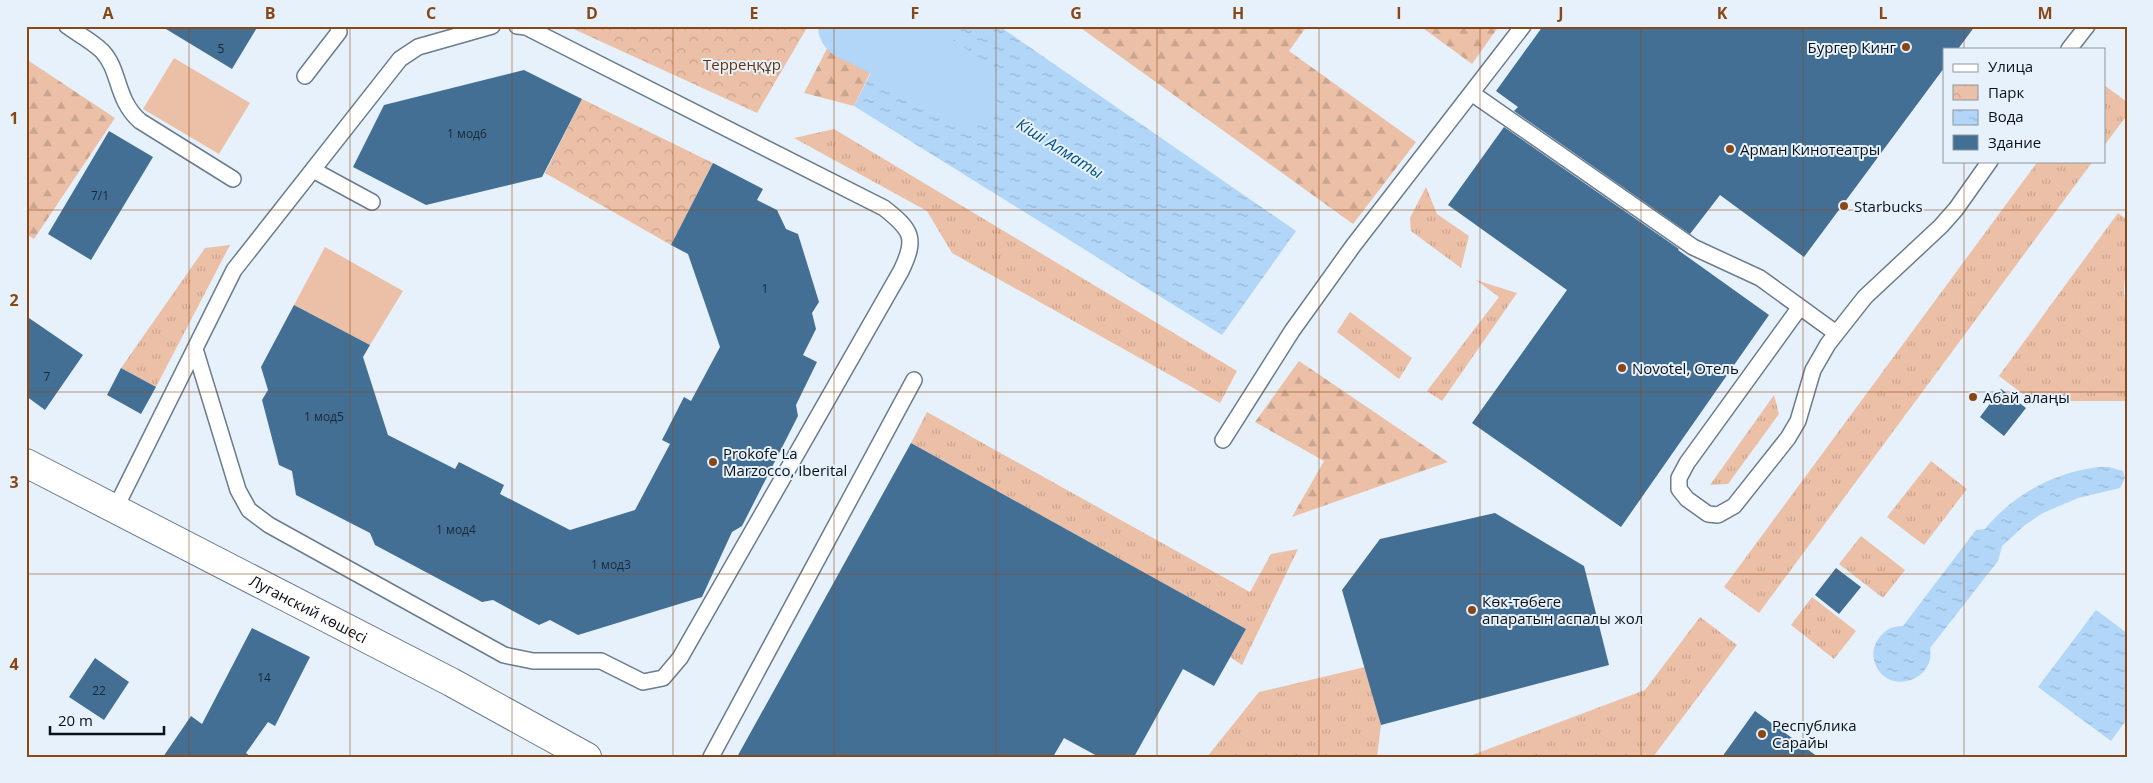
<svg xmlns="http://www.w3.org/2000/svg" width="2153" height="783" viewBox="0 0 2153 783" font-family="'Open Sans',sans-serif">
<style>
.grass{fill:url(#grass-tufts)}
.forest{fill:url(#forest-firs)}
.park{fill:url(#park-crowns)}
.pitch{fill:#ecc0a7}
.water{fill:url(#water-ripples)}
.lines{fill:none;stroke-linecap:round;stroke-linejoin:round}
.river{stroke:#b1d6f8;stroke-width:68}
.building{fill:#436f95}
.service-casing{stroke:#6b7c8b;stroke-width:18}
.tertiary-casing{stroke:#6b7c8b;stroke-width:30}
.service{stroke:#fff;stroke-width:15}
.tertiary{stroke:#fff;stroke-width:28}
.grid{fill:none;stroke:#894716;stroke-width:1;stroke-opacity:0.55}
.poi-dot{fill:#894716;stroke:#e6f1fb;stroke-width:2}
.labels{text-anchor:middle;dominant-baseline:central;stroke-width:4;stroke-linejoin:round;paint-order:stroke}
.number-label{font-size:12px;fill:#192836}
.poi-label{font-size:15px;fill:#0b1117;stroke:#e6f1fb;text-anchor:start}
.park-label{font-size:15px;fill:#663410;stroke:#e6f1fb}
.street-label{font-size:15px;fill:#0b1117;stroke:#e6f1fb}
.water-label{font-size:16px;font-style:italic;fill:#005082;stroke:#e6f1fb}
.neatline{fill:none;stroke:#894716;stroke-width:2}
.grid-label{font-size:16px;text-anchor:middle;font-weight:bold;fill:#894716}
</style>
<defs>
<pattern id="grass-tufts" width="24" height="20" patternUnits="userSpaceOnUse" patternTransform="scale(1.25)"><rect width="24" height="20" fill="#ecc0a7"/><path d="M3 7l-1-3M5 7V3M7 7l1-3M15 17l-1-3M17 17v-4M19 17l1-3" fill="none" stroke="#c9a48f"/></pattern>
<pattern id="forest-firs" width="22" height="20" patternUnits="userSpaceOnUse" patternTransform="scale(1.25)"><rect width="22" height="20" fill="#ecc0a7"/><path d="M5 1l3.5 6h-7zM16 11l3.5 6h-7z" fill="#c9a48f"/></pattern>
<pattern id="park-crowns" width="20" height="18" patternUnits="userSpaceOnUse" patternTransform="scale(1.25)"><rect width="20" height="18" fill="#ecc0a7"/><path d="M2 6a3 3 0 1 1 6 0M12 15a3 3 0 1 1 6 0" fill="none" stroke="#c9a48f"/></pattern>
<pattern id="water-ripples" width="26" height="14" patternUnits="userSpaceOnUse" patternTransform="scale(1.25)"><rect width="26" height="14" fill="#b1d6f8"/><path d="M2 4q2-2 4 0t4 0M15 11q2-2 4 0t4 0" fill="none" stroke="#97b7d4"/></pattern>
</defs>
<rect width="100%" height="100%" fill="#e6f1fb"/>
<path class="grass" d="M2104,85L2127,102V115L2104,146Z
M834,129L1237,371L1220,403L952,253L927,211L794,138Z
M2038,161H2093L1759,613L1724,587Z
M1426,187L1437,214L1469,236L1461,268L1411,231L1410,218Z
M2118,213L2127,220C2127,233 2128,247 2127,260C2126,276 2121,292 2127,308V401H2032L1999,376Z
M230,245L156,387L121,368L205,248Z
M1476,280L1517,293L1442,401L1427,391L1499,297Z
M1350,312L1412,358L1399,379L1337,332Z
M1774,395L1779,414L1728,484L1710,485Z
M927,412L1250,592L1271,554L1298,549L1242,665L1230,657L1246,629L911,443Z
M1931,461L1967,489L1924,545L1887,517Z
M1861,536L1905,570L1883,598L1839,564Z
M1812,597L1856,631L1834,659L1791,625Z
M1700,617L1737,645L1653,757H1467L1645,690Z
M1365,667L1381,725L1377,757H1207L1259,692Z"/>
<path class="forest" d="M1078,26H1307L1289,51L1416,142L1353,224Z
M1420,26H1499L1472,64Z
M831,41L875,63L854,106L804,93Z
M26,59L115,118L34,239L26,234Z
M1299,361L1448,462L1292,517L1324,461L1255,422Z"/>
<path class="park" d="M567,26H808L757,113Z
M582,99L713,163L671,245L545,173Z"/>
<path class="pitch" d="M174,58L250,103L219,154L143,109Z
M325,247L403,291L370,345L294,305Z"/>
<path class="water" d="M895,26H999L1296,231L1222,335L854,106Z
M2098,467H2109L2123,471L2125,478L2120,488L2078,498L2043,513L2025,525L2002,546L1998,561L1930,648C1936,682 1886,696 1875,663C1872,655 1873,648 1877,641C1883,631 1891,626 1903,626L1976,530L1985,529C2014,494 2053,473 2098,467Z
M2096,610L2127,633V719L2111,741L2038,687Z"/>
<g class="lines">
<path class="river" d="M852,26L924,62L965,89"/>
</g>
<path class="building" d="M161,26H258L232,69Z
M1543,26H1975L1958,49H1944V68L1804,257L1720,195L1690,234L1514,111L1518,107L1496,91Z
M524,70L582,99L542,177L426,205L353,167L384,105Z
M1504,127L1679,249L1678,250L1769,315L1621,527L1472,423L1567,290L1448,205Z
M109,131L153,157L91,260L48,234Z
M713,163L763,189L757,200L777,210L786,229L798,234L819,302L812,313L816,329L803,355L817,362L796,405L798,416L742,526L732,532L702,597L578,635L550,620L539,625L493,600L482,602L375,545L370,533L296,495L292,471L279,465L262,400L268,390L261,367L294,305L370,345L363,357L388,435L455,469L459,462L504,485L500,494L570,530L635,510L670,444L662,440L684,397L691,401L720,347L688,254L671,245Z
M26,316L83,355L45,410L26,396Z
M121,368L156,387L141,414L107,395Z
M2001,389L2026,408L2004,436L1980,417Z
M911,443L1246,629L1214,686L1183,669L1134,757H1099L1064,738L1053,757H737Z
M1495,513L1584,566L1609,665L1381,725L1342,590L1380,539Z
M1836,568L1861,587L1839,614L1815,595Z
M252,628L310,657L275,726L268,722L246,753L251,757H163L191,716L202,724Z
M95,658L129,682L104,720L69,697Z
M1755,711L1818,757H1722Z"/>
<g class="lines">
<defs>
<path id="service" d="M67,26C78,34 92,41 102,51C121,71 115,99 140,121L233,179
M2069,49L2087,26
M305,76L339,32L338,26
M1473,94L1693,247L1760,278L1836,333
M313,170L372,202
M1800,307L1687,463L1679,478V489L1687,499L1708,514L1718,515L1734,506L1788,438L1798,421L1813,370L1828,344L1865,297L1941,226L1956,209L1990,161
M195,349L238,490L249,510L269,525L504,655L533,661H601L643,682L663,678L680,658L901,271C917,238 912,230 884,208L526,27L517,26
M1223,440L1292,331L1353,246L1523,26
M115,509L234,270L400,59L418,47L492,26
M711,757L914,380"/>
<g id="tertiary">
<path id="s1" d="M26,463L451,682L587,757"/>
</g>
</defs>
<use href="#service" class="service-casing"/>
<use href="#tertiary" class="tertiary-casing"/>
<use href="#service" class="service"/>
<use href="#tertiary" class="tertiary"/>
</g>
<path class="grid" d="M189,26V757M350,26V757M512,26V757M673,26V757M834,26V757M996,26V757M1157,26V757M1319,26V757M1480,26V757M1641,26V757M1803,26V757M1964,26V49M1964,161V757M26,210H2127M26,392H2127M26,574H2127"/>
<g class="poi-dot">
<circle cx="1906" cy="47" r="5"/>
<circle cx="1730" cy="149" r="5"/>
<circle cx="1844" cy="206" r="5"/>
<circle cx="1622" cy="368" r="5"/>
<circle cx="1973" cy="397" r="5"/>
<circle cx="713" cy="462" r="5"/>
<circle cx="1472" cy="610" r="5"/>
<circle cx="1762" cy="734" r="5"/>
</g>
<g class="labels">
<g class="number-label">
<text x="221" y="48">5</text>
<text x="467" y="133">1 мод6</text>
<text x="100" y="195">7/1</text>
<text x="765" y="288">1</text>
<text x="47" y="376">7</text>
<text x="324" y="416">1 мод5</text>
<text x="456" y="529">1 мод4</text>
<text x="611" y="564">1 мод3</text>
<text x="264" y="677">14</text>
<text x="99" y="690">22</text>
</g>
<g class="poi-label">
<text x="1896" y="47" text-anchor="end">Бургер Кинг</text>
<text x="1740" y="149">Арман Кинотеатры</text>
<text x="1854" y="206">Starbucks</text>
<text x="1632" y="368">Novotel, Отель</text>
<text x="1983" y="397">Абай алаңы</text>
<text x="723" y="453">Prokofe La<tspan x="723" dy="17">Marzocco, Iberital</tspan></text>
<text x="1482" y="601">Көк-төбеге<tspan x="1482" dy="17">апаратын аспалы жол</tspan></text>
<text x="1772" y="725">Республика<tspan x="1772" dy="17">Сарайы</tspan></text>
</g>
<g class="park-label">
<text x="742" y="64">Терреңқұр</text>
</g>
<g class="street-label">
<text stroke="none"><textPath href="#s1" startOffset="318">Луганский көшесі</textPath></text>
</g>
<g class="water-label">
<text transform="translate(1060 148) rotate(32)">Кіші Алматы</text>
</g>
</g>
<rect width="2153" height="783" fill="none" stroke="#e6f1fb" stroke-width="55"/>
<rect x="1943" y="48" width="162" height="115" fill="#e6f1fb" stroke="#8e97a0"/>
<rect x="1953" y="64" width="25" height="8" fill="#ffffff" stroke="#8e97a0"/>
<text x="1988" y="72" font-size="15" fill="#0b1117">Улица</text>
<rect x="1953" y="85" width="25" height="15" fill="url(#park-crowns)" stroke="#8e97a0"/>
<text x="1988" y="98" font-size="15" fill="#0b1117">Парк</text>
<rect x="1953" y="110" width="25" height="15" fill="url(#water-ripples)" stroke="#8e97a0"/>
<text x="1988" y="122" font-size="15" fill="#0b1117">Вода</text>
<rect x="1953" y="135" width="25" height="15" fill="#436f95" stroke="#8e97a0"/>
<text x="1988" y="148" font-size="15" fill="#0b1117">Здание</text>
<path d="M50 726v8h114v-8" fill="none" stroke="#0b1117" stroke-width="2.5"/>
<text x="58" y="726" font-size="15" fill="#0b1117" stroke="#e6f1fb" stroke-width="4" paint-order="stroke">20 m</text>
<rect x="28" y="28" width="2098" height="728" class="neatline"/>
<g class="grid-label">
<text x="108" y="19">A</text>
<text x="270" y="19">B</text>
<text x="431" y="19">C</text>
<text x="592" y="19">D</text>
<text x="754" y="19">E</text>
<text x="915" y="19">F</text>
<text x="1076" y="19">G</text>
<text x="1238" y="19">H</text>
<text x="1399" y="19">I</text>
<text x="1561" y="19">J</text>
<text x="1722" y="19">K</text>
<text x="1883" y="19">L</text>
<text x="2045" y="19">M</text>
<text x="14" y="124">1</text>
<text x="14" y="306">2</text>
<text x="14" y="488">3</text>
<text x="14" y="670">4</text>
</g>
</svg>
